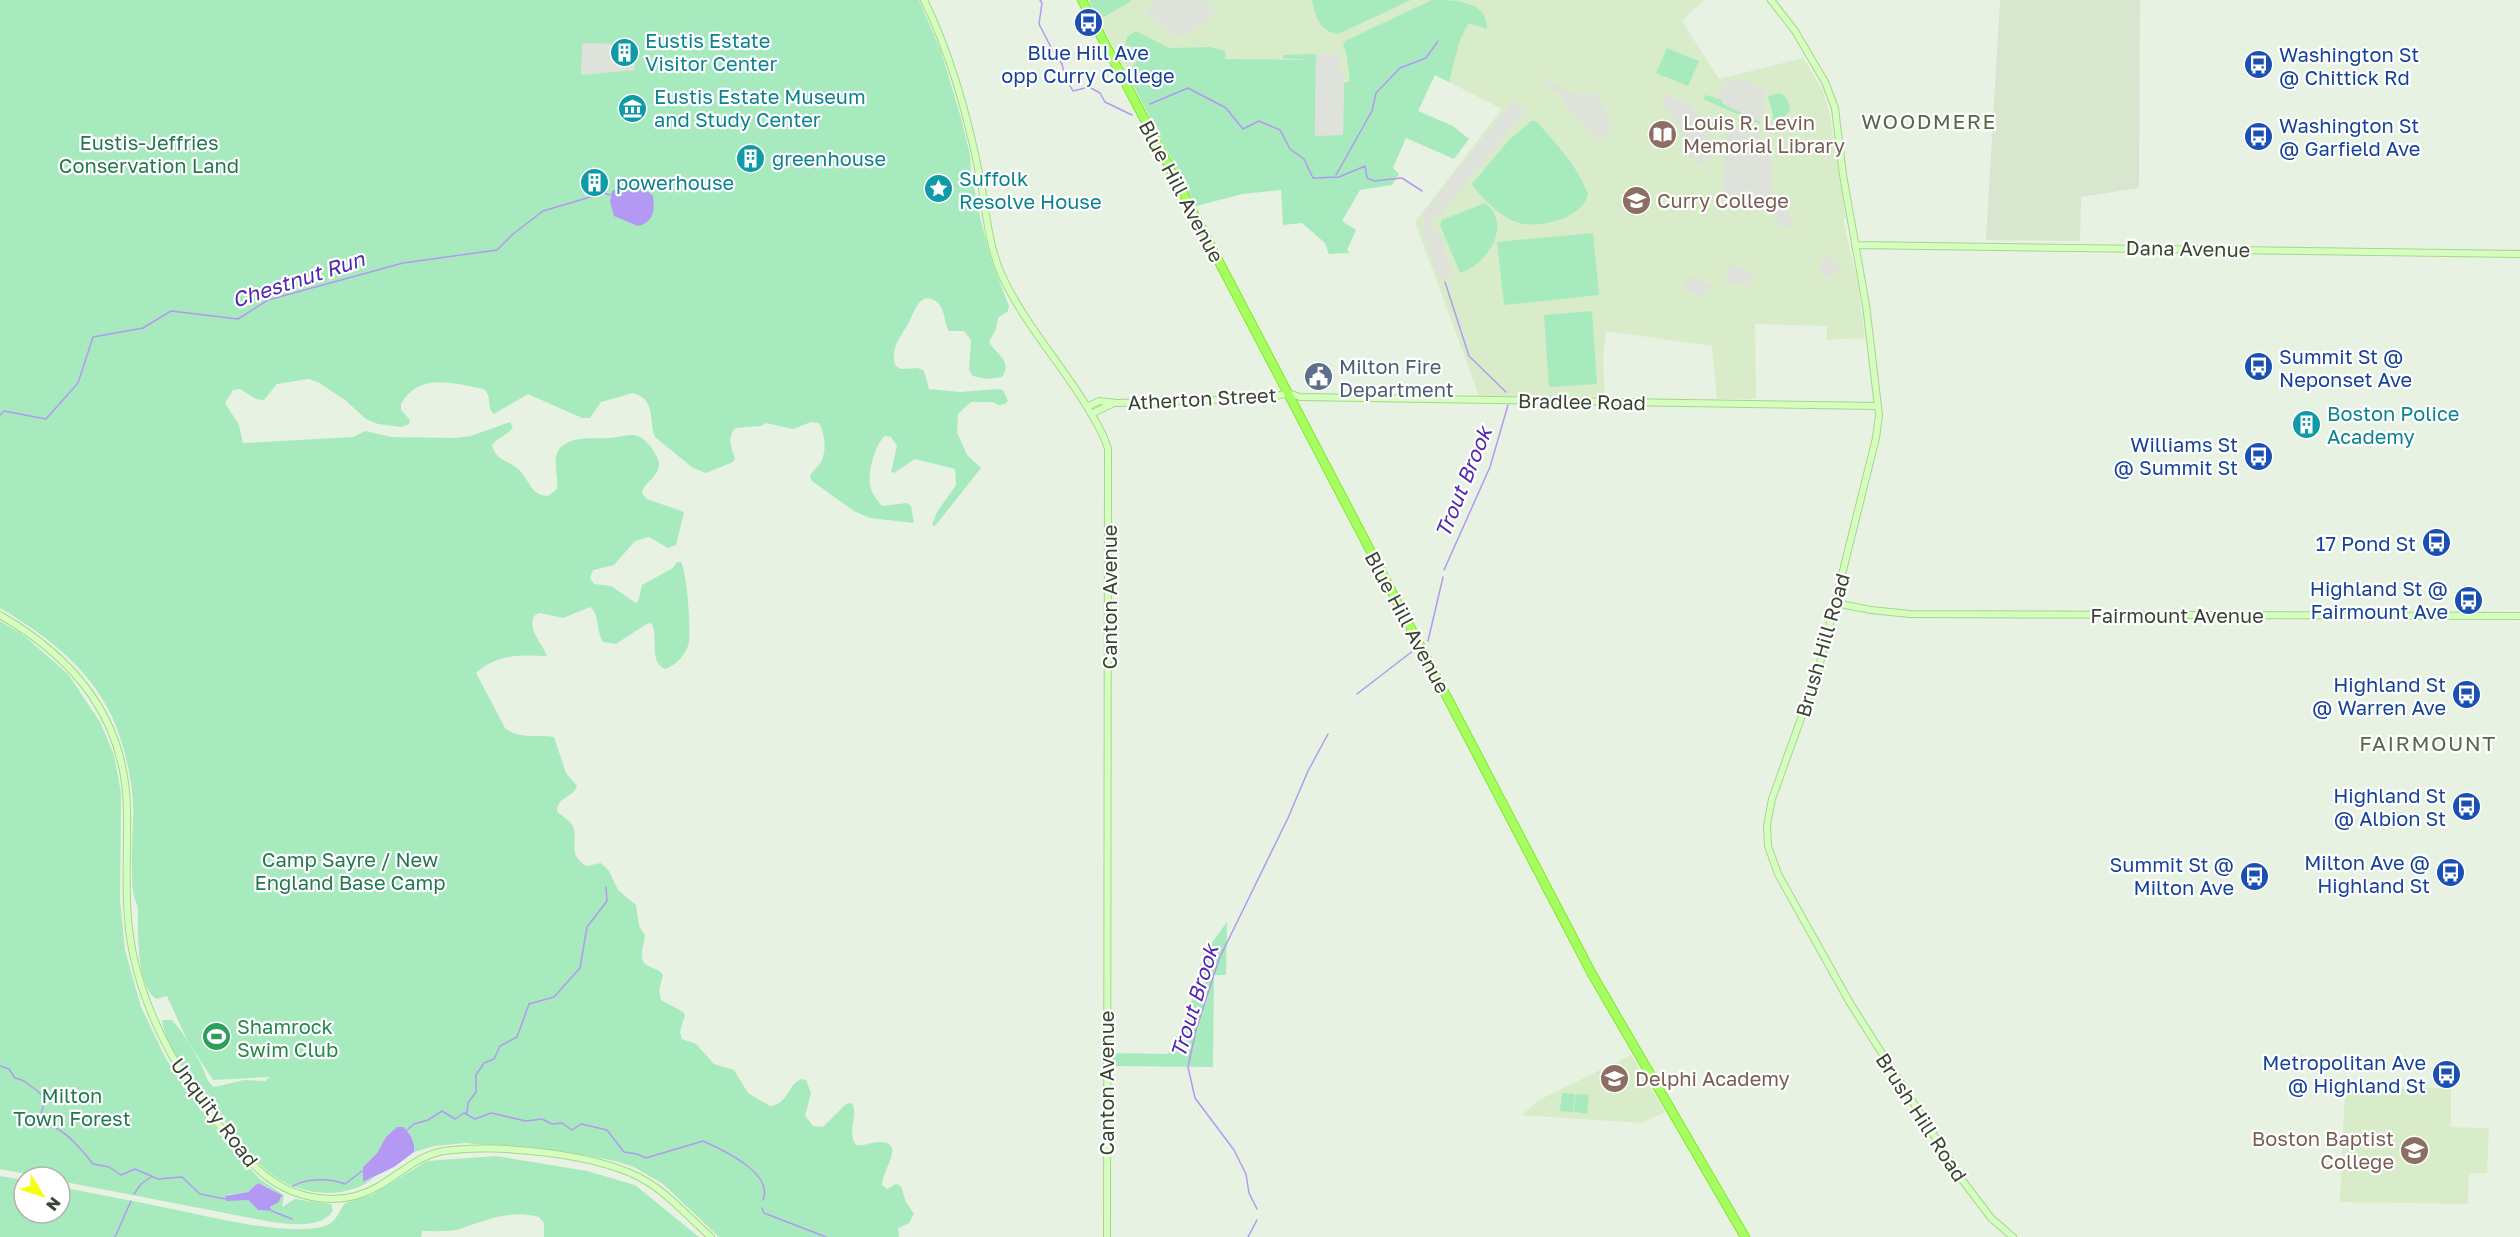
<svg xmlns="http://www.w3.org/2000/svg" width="2520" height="1237" viewBox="0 0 2520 1237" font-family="'Golos Text',sans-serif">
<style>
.residential{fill:#d9e6cf}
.education{fill:#d8ecca}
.green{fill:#a7eabe;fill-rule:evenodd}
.parking{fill:#dee2db}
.water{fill:#b499f4}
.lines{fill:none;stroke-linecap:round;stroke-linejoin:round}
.stream{stroke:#b499f4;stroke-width:1.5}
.secondary-casing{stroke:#a8d58e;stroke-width:8}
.highway-casing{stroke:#83e628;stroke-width:10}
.secondary{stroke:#d5ffbf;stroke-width:6}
.highway{stroke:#a6ff60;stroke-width:8}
.labels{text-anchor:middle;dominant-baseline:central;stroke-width:4.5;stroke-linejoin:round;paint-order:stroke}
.culture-label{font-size:20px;fill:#0d838f;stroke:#fff;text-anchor:start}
.transit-label{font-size:20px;fill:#164399;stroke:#fff;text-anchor:end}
.education-label{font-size:20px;fill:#785e54;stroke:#fff;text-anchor:start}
.park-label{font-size:20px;fill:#23784e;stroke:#fff}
.street-label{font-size:20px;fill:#3b4432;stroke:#fff}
.service-label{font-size:20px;fill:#4e5e75;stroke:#fff;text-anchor:start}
.leisure-label{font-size:20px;fill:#27864d;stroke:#fff;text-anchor:start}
.neighbourhood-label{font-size:21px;letter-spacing:1.5px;fill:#586749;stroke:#fff}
.water-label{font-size:21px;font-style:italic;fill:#5326b4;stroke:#fff}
</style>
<rect width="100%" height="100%" fill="#e8f2e2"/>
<path class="residential" d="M2000,0H2140L2139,188L2081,197L2080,241L1986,240Z"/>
<path class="education" d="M1089,0H1704L1682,21L1719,79L1803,58L1823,91L1829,111L1846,218L1843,219L1858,284L1865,338L1827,340V326L1755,324L1756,399H1717L1712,346L1606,331L1603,358L1605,397L1479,396L1415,222L1502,109L1427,71L1346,166L1196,206Z
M1631,1055L1665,1112L1642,1123L1522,1115L1537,1101Z
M2345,1087L2451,1088V1127L2489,1128L2487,1173H2469L2468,1204L2340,1202Z"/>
<path class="green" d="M0,0H919L941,51L961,118L970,155L971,173L980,217L991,259L1009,306L1008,311L998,318L996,329L989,342C996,354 1013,361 1002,377L986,379L973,376L969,370L971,340L964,331H949C944,323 945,308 937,302C920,289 914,313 909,322C901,337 890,347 895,365L900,369L918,368L924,371L929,389L960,392L998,389L1003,390L1008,401L1005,404L999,405L992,402H971L958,414L957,432L967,455L981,468L935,526L932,525L937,512L956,485L955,469L915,459L894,473L891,472L897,446L891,437L885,436C875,444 868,472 870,485C871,493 877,500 882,506L907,503L911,506L914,523L870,518L854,511L812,481L810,477C812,470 818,468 821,462C827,450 825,434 819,423L811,422L793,429L766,423L761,426L735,428C727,439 731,447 735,459L733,462L706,473L693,468L655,437C648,420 657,400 633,393L601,402L590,418H582L528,394L494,414C486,408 493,398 484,389C453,383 419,372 401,404V410L410,420L409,424L401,427L378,424L366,419L345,400L318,382L308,379L277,384L264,400L256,399L240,389L233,390L225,403L239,425L243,443L353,437L365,431L391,437L456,438L471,436L510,422L513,427C508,435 498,437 492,445C496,462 510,460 520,471C530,481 531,496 548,496L557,489C559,476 551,459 560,448C573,435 593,439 609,438C618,438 631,432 640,437C648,441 657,454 659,463C660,477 643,482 642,494L647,499L684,512L676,545L668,548L649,537L635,541L614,565L593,570L590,578L594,584L611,586L636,603L639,599L642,585L673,568L677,562H681C687,573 691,629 689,642C687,653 676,666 665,669C648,661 659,639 652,624L648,623L616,644L603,642C596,631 600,614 590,607L563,618L540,613L535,615C526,628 542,643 547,656C522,655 495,654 476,673L505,728C519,740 538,734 554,737L566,773L577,786C574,797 557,797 557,811C562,817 572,820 574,830C577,845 568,854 586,866L601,863L609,871L618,890L636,905L639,926L645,935C645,942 641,949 642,956C642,969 658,966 663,975L659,990L661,1000L683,1012L685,1015L680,1032L682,1039L696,1044L714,1064L734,1070L748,1093L770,1106C789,1104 787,1084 802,1079L806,1080L811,1093L805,1116L813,1126L823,1127L846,1104L852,1103C859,1117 846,1130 856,1145C865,1146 871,1142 880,1142C907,1142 881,1172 882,1185L887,1189L896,1184L901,1186L906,1202L914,1214L909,1223L898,1228L899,1237H719L663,1184L634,1167L615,1161L561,1151L465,1143L435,1146L414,1152C417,1139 407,1133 397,1127L386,1137L377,1153L363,1167V1182L375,1177C345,1203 293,1195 265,1169C254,1159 237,1141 229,1128C225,1123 224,1117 219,1112C203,1094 163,1045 162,1020H172C183,1031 191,1048 200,1062C205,1070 205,1081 214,1087L244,1080L265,1081L270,1077L213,1080L188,1042L167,996L157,999C136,989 138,929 138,909C138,905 135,901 134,896C132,888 132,878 132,869C131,846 134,824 133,801C131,776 125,749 116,726C95,672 48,636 0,608Z
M1089,0H1131V1L1104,17L1096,14Z
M1312,0H1411L1338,34C1319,31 1316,17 1312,0Z
M1432,0C1453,0 1488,0 1487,29L1468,23L1459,43L1449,82L1435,75L1418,111L1453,126L1469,139L1454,159L1406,138L1393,168L1399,174L1392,185L1360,190L1342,221L1356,230L1347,250L1350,253L1329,254L1325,243L1302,223L1283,225L1281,190L1242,194L1196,206L1127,73L1139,58L1151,52L1125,45L1127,37L1136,31L1169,48L1210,47L1225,51V59L1309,60L1283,58V55L1316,54L1315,135L1343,134L1344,83L1350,81L1346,51L1343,46L1345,41Z
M1667,48L1699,61L1688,86L1656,73Z
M1778,93C1787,94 1789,102 1790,110L1787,115L1775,120L1773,119V114L1768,97Z
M1705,95L1721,99L1723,104L1761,122L1760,124L1703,99Z
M1531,121H1536C1554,141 1577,165 1588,194C1583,217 1545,227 1524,224C1504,221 1483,200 1472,184L1509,140Z
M1485,203C1514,224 1486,266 1460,273L1440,225L1442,220Z
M1593,233L1599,295L1504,305L1497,242Z
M1592,311L1597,384L1549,387L1544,315Z
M0,621L22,634L68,674L100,722L114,755L121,793L120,900L125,950L141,1007L166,1059L230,1148L260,1179L284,1195L282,1207L295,1199L331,1204L333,1211C321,1229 291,1224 272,1222L60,1181V1177H41L0,1169ZM258,1183L282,1195L279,1202L271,1206V1211L258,1210L248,1200L226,1195L248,1192Z
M1227,922L1226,975H1214L1213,1067L1112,1066V1053L1168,1054L1188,1015L1203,955Z
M1562,1093L1575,1094L1573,1112L1560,1111Z
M1576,1094L1589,1095L1587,1114L1574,1112Z
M496,1156L587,1171L635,1185L699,1237H544V1223L539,1217C511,1209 486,1220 460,1229C449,1232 434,1231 422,1231L421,1237H0V1176L24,1180V1213H60V1187C97,1194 135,1201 172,1209C212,1217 287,1237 325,1226C337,1222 338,1212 345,1203L372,1195L427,1161Z"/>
<path class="parking" d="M1157,0H1202L1216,12L1188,35L1178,37L1167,32L1147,13Z
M582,43L616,44V61H634L635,70L581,75Z
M1316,54H1338L1341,57L1340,71L1344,72L1343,135L1315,136Z
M1545,79L1572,94H1598L1611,129L1607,131L1609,135L1597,141L1565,104L1564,98L1550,89Z
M1739,80L1747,81L1764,90V107L1761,122L1723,104L1721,99H1716L1721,87L1727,81Z
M1659,93L1665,95L1669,94L1670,97L1692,105L1695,112L1697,110L1713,148L1712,158L1694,165L1673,115L1667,110Z
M1513,101L1526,110L1439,217L1435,213L1432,219L1433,228L1437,227L1453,275L1439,280L1425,237L1423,213Z
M1726,126H1737L1742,130H1752L1767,141L1771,162V195L1759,197L1723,195Z
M1778,201L1783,203L1796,227L1781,226L1769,206Z
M1826,254L1840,267L1829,278L1819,269Z
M1729,265L1752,271L1749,286L1725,281Z
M1691,276L1712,286L1701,297L1683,288L1687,278L1689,279Z"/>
<path class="water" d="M642,186L653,196C655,210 654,222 638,226L614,216L610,202L612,191L622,187Z
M397,1127H403C410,1133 416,1143 414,1152L394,1167L363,1182V1167L377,1153L386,1137Z
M258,1183L282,1195L279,1202L270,1207L272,1211L258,1210L248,1200L226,1201L225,1196L248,1192Z"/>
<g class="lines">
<path class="stream" d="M1040,0L1042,3L1039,24L1055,55L1062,64L1065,77L1073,91L1089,87L1100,93L1105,102L1132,115
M1150,104L1188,88L1226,108L1243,129L1259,121L1280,130L1290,149L1304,159L1313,178L1339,177L1365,166L1367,178L1374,181L1402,178L1422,191
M1336,175L1372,111L1376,93L1400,68L1426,58L1438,41
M1445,282L1469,356L1506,392
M0,415L4,411L46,419L78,383L93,337L143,328L171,311L238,319L268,300L403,263L497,250L513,234L543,211L604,193L610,195
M1444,570L1490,467L1508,405
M1428,641L1443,577
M1357,694L1414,650
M0,1066L9,1069L15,1078C23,1080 26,1082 32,1087C56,1103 36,1105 42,1125C46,1126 51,1126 56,1128C68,1134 84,1152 93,1164L109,1167L121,1175L135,1169L158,1179L182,1177L200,1194L225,1199
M467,1113L468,1103L476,1092V1075L484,1063L494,1059L500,1046L517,1037L529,1004L554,997L580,968L587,927L607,901L606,887
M407,1130L414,1124L428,1120L442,1111L455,1119L464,1113L475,1119L491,1113L526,1121L542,1119L552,1124L562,1123L572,1130L581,1124L607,1130L624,1152L637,1154L646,1158L703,1141C723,1150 774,1173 763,1200
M293,1186C307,1178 330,1178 345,1184L362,1171
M134,1194L141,1184L151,1177
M762,1208L764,1213L826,1237
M1257,1209L1249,1193L1246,1174L1234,1150L1195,1098L1188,1067L1196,1030L1219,959L1288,818L1308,771L1328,734
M272,1211L292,1219
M115,1237L131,1201
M1248,1237L1257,1220"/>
<defs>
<path id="secondary" d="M924,0C951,55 967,113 979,173C986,206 987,239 1000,271C1020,318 1059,361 1086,405C1094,419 1104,433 1108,449L1107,1237
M1771,0L1795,31L1825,82L1835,108L1843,175L1866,305L1879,415L1876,438L1818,671L1772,799L1767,825L1768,846L1778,874L1850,1003L1963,1181L1991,1218L2013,1237
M1855,245L2520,254
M1087,407L1099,401L1117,403L1269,398L1288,393L1300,397L1878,406
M1091,414L1112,404
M1835,603L1871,610L1910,614L2520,616
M0,615C76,659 126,720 127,811C128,859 123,907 133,954C150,1034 198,1106 254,1165C286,1199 338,1210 379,1186C401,1173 419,1155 444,1151C495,1143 602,1154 646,1181C671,1196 689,1218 711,1237"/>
<path id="highway" d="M1082,0L1592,974L1745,1237"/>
</defs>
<use href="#secondary" class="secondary-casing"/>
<use href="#highway" class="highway-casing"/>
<use href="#secondary" class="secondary"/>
<use href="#highway" class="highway"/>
</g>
<defs>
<symbol id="bus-disc" viewBox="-11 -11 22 22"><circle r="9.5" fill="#1a4fb4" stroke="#fff"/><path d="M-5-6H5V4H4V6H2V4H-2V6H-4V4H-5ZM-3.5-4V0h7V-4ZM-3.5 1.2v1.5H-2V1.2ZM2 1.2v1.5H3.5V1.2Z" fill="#fff"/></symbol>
<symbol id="building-disc" viewBox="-11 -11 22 22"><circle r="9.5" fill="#0f9aa8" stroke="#fff"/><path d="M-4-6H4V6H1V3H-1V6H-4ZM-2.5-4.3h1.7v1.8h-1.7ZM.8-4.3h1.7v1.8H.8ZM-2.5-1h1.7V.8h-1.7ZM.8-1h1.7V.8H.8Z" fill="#fff"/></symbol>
<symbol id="museum-disc" viewBox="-11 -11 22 22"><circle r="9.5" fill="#0f9aa8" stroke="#fff"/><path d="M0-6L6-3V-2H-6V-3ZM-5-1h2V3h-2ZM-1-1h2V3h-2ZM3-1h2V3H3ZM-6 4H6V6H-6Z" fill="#fff"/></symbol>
<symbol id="library-disc" viewBox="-11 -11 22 22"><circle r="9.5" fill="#8d6e63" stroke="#fff"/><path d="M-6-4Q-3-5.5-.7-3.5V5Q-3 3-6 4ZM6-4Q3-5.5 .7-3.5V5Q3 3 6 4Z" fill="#fff"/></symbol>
<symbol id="sight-disc" viewBox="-11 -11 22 22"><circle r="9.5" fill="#0f9aa8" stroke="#fff"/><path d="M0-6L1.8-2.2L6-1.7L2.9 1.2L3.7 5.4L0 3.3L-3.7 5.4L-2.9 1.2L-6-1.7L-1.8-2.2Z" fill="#fff"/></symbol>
<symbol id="university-disc" viewBox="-11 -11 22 22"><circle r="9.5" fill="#8d6e63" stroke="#fff"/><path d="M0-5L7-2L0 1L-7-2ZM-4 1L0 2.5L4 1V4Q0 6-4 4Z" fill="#fff"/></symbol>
<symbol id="civic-disc" viewBox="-11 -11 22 22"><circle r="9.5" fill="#5c6f8a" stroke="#fff"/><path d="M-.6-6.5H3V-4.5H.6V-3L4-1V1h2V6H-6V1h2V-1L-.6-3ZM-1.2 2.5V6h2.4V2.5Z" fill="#fff"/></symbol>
<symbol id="stadium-disc" viewBox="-11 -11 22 22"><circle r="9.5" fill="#2e9e5b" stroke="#fff"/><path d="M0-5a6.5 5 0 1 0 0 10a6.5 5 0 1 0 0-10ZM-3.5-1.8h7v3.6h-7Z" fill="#fff"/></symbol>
<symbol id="school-disc" viewBox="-11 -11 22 22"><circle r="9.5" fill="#8d6e63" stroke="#fff"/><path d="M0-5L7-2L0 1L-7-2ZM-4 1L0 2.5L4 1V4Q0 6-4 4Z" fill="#fff"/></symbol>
</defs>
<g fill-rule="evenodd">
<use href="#bus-disc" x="1072" y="6" width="33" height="33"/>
<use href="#building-disc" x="608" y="36" width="33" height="33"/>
<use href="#bus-disc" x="2242" y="48" width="33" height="33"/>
<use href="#museum-disc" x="616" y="92" width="33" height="33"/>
<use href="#library-disc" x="1646" y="118" width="33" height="33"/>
<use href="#bus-disc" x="2242" y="120" width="33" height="33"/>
<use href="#building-disc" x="734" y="142" width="33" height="33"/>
<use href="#building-disc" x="578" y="166" width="33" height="33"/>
<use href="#sight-disc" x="922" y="172" width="33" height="33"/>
<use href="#university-disc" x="1620" y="184" width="33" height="33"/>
<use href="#bus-disc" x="2242" y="350" width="33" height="33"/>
<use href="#civic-disc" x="1302" y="360" width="33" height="33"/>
<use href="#building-disc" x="2290" y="408" width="33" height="33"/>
<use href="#bus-disc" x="2242" y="440" width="33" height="33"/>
<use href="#bus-disc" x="2420" y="526" width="33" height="33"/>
<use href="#bus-disc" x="2452" y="584" width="33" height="33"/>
<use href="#bus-disc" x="2450" y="678" width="33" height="33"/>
<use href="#bus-disc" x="2450" y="790" width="33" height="33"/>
<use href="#bus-disc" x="2434" y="856" width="33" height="33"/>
<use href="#bus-disc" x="2238" y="860" width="33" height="33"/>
<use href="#stadium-disc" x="200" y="1020" width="33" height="33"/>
<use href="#bus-disc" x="2430" y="1058" width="33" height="33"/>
<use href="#school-disc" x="1598" y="1062" width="33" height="33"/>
<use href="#university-disc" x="2398" y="1134" width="33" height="33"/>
</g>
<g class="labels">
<g class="culture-label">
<text x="645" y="40">Eustis Estate<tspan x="645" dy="23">Visitor Center</tspan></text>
<text x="654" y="96">Eustis Estate Museum<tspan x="654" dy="23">and Study Center</tspan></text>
<text x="772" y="158">greenhouse</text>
<text x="959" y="178">Suffolk<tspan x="959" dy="23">Resolve House</tspan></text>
<text x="616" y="182">powerhouse</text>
<text x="2327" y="413">Boston Police<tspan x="2327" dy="23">Academy</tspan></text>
</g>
<g class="transit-label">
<text x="1088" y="52" text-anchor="middle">Blue Hill Ave<tspan x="1088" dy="23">opp Curry College</tspan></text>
<text x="2279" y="54" text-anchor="start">Washington St<tspan x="2279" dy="23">@ Chittick Rd</tspan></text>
<text x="2279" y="125" text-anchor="start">Washington St<tspan x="2279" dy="23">@ Garfield Ave</tspan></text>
<text x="2279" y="356" text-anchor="start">Summit St @<tspan x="2279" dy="23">Neponset Ave</tspan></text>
<text x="2238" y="444">Williams St<tspan x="2238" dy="23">@ Summit St</tspan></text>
<text x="2416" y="543">17 Pond St</text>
<text x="2448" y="588">Highland St @<tspan x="2448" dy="23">Fairmount Ave</tspan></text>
<text x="2446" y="684">Highland St<tspan x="2446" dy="23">@ Warren Ave</tspan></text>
<text x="2446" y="795">Highland St<tspan x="2446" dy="23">@ Albion St</tspan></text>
<text x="2430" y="862">Milton Ave @<tspan x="2430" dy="23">Highland St</tspan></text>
<text x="2234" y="864">Summit St @<tspan x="2234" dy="23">Milton Ave</tspan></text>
<text x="2426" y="1062">Metropolitan Ave<tspan x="2426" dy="23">@ Highland St</tspan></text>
</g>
<g class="education-label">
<text x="1683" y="122">Louis R. Levin<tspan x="1683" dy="23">Memorial Library</tspan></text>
<text x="1657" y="200">Curry College</text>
<text x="1635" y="1078">Delphi Academy</text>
<text x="2394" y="1138" text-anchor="end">Boston Baptist<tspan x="2394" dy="23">College</tspan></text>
</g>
<g class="park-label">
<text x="149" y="142">Eustis-Jeffries<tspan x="149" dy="23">Conservation Land</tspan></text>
<text x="350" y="859">Camp Sayre / New<tspan x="350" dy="23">England Base Camp</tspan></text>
<text x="72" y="1095">Milton<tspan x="72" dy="23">Town Forest</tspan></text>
</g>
<g class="street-label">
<text transform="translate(1182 191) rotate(62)">Blue Hill Avenue</text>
<text transform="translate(2188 248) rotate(1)">Dana Avenue</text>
<text transform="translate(1202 398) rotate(-3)">Atherton Street</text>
<text transform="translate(1582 401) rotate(1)">Bradlee Road</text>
<text transform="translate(1109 597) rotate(-90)">Canton Avenue</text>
<text x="2177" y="615">Fairmount Avenue</text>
<text transform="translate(1408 622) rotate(62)">Blue Hill Avenue</text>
<text transform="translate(1822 645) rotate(-74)">Brush Hill Road</text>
<text transform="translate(1106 1083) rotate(-90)">Canton Avenue</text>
<text transform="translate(215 1112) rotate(53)">Unquity Road</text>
<text transform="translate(1922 1117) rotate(57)">Brush Hill Road</text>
</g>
<g class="service-label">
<text x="1339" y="366">Milton Fire<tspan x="1339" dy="23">Department</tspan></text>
</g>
<g class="leisure-label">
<text x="237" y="1026">Shamrock<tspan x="237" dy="23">Swim Club</tspan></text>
</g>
<g class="neighbourhood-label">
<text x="1929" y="121">WOODMERE</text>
<text x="2428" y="743">FAIRMOUNT</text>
</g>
<g class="water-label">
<text transform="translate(298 279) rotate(-18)">Chestnut Run</text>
<text transform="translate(1463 482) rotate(-68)">Trout Brook</text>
<text transform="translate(1194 1001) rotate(-73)">Trout Brook</text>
</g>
</g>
<g transform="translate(42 1195) rotate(128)"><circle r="28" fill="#ffffff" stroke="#b1b4ad" stroke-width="1.5"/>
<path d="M0-4.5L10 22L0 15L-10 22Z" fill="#f5ff0c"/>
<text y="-9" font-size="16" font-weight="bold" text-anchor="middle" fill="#3b4432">N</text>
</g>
</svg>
